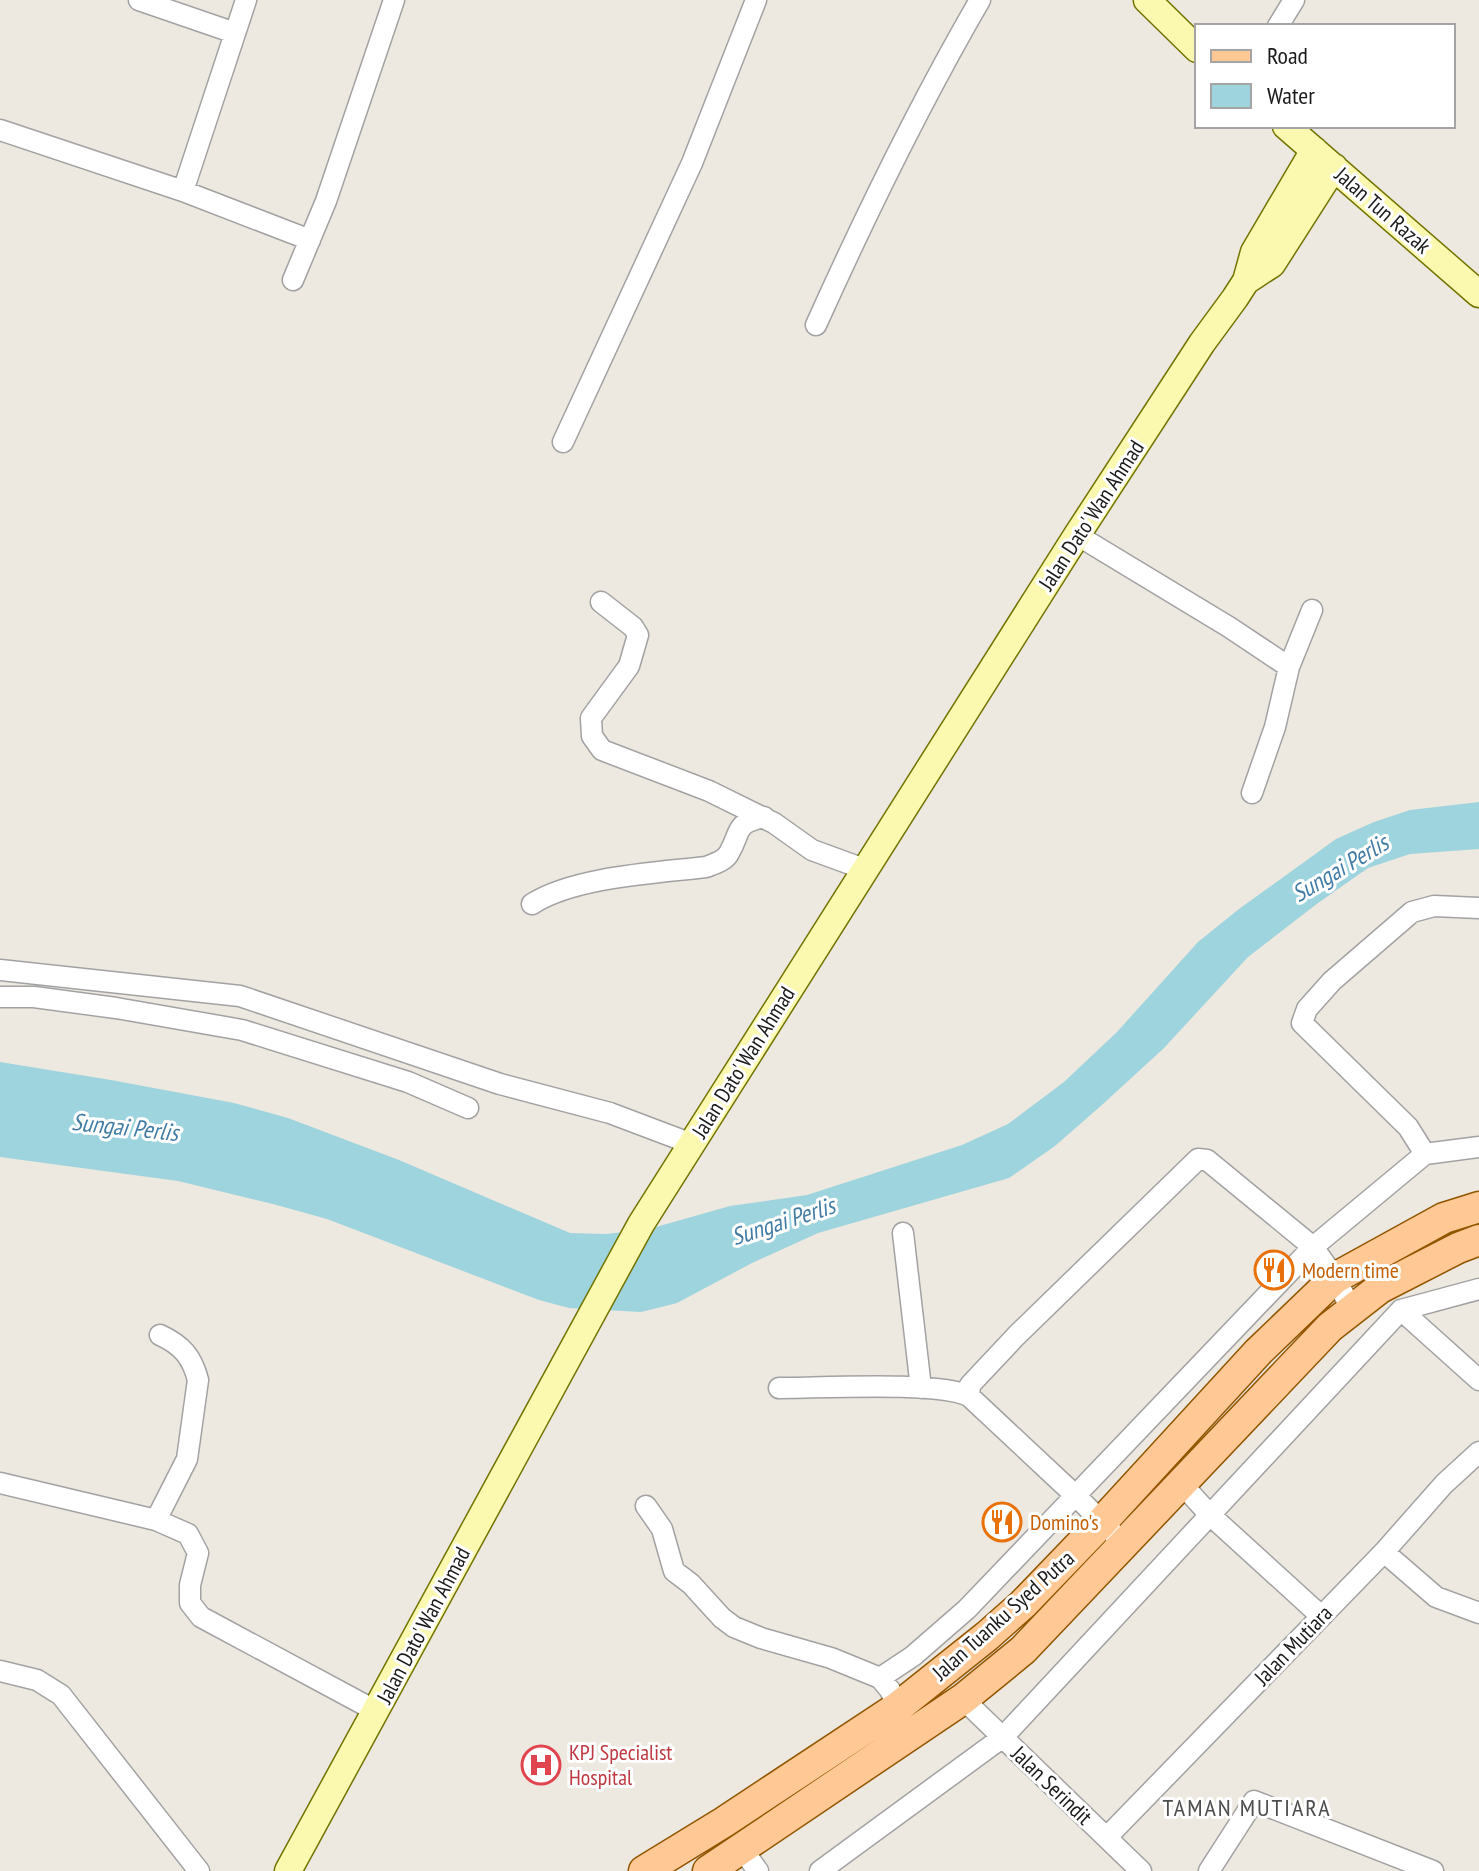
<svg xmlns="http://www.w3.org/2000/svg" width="1479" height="1871" viewBox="0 0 1479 1871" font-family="'PT Sans Narrow',sans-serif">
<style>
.water{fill:#9ed4dd}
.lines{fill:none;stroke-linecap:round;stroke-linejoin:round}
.street-casing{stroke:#a2a2a2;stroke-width:23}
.secondary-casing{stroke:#717401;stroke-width:29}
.primary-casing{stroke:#925600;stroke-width:33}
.street{stroke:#fff;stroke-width:20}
.secondary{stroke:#fbf9b0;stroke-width:26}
.primary{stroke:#ffc894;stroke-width:30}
.labels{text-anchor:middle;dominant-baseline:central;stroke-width:6;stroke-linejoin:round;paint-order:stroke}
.street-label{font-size:22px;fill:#1b1b1b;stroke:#fff}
.food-label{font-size:22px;fill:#c56008;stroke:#fff;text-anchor:start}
.health-label{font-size:22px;fill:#be3a42;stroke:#fff;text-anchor:start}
.water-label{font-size:24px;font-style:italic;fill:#427ca5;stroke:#fff}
.neighbourhood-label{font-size:24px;letter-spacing:2px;fill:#4e4e4e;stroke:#fff}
</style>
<rect width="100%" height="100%" fill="#ede8e0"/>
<path class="water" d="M1479,802V849L1410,854L1368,868L1318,903L1248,957L1164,1048L1103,1104L1055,1146L1009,1178L818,1233L752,1263L677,1303L641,1312L569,1308L539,1300L327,1219L273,1204L178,1181L0,1157V1062L111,1080L234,1103L288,1118L399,1160L570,1233L606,1234L649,1229L730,1206L807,1195L962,1145L1008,1124L1064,1082L1117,1032L1198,942L1239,909L1336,839L1374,822L1410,810Z"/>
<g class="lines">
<defs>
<path id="street" d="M139,0L235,33
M1278,26L1294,0
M0,130L183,191L310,240
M183,191L246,0
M293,280L326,201L394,0
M816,325C866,214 919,105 980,0
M563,442L692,163L756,0
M1077,535L1229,627L1289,667L1275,727L1252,793
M601,602L633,627L638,635L629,666L591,718L592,736L602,750L709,791L774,823L812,850L864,869
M1289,667L1312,610
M532,904C574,877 655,873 706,867C714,864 725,861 729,853C742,831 733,824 764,817
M0,970L240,996L500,1084L610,1113L692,1144
M0,997H34L116,1008L242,1030L408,1082L468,1108
M1425,1154L1408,1127L1302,1023L1307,1009L1332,981L1412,912L1434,906L1479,908
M903,1233L921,1388
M1401,1310L1479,1380
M779,1388C820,1388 938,1381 969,1396L1077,1497L1124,1544
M969,1396L970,1385L1016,1336L1198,1159L1207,1160L1313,1247L1335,1278L1352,1310
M1180,1482L1209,1514L1321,1616
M0,1483L156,1520L188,1534L198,1553L190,1585V1603L201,1617L376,1711
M646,1506L662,1529L674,1571L691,1584L722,1618L734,1627L761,1638L831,1658L880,1678L890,1690L898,1707
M156,1520L187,1459L198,1380C192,1357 182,1345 160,1335
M1384,1552L1436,1597L1479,1613
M0,1671L37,1680L61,1695L199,1871
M880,1678L913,1656L967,1609L1313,1247L1425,1154L1479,1147
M963,1699L1141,1871
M1107,1837L1384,1552L1444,1484L1479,1452
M742,1849L758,1871
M820,1871L1003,1737L1401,1310L1479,1289
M1209,1871L1254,1801L1433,1871"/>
<path id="secondary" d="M1147,0L1197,49
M1286,126L1479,294
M1246,281L1272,264L1334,167
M288,1871L641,1224L1077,535L1202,343L1235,298L1246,281L1254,252L1314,150"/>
<path id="primary" d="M644,1871L724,1822L898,1707L987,1636L1023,1604L1102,1522L1258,1352L1335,1278L1444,1218L1479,1207
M708,1871L963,1699L1023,1650L1330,1327L1380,1288L1458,1248L1479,1240"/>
</defs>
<use href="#street" class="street-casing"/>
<use href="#secondary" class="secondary-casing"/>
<use href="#primary" class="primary-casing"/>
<use href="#street" class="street"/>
<use href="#secondary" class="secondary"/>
<use href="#primary" class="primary"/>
</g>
<defs>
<symbol id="restaurant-ring" viewBox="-11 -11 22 22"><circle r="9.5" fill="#fff" stroke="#e8710a" stroke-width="1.5"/><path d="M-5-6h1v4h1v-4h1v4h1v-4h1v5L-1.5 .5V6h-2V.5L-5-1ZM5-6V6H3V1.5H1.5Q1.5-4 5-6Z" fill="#e8710a"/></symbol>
<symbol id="hospital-ring" viewBox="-11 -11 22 22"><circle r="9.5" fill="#fff" stroke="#e0444e" stroke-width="1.5"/><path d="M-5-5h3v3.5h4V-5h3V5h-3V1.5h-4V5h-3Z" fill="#e0444e"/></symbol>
</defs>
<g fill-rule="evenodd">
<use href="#restaurant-ring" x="1252" y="1248" width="44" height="44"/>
<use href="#restaurant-ring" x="980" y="1500" width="44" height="44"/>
<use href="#hospital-ring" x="519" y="1743" width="44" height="44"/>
</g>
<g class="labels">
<g class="street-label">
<text transform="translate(1383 210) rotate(41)">Jalan Tun Razak</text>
<text transform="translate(1091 515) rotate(-57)">Jalan Dato' Wan Ahmad</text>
<text transform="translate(743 1062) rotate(-58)">Jalan Dato' Wan Ahmad</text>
<text transform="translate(1003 1615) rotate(-42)">Jalan Tuanku Syed Putra</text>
<text transform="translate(423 1625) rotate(-62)">Jalan Dato' Wan Ahmad</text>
<text transform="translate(1293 1645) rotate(-46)">Jalan Mutiara</text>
<text transform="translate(1052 1785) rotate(44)">Jalan Serindit</text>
</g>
<g class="food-label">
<text x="1302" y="1270">Modern time</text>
<text x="1030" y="1522">Domino's</text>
</g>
<g class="health-label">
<text x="569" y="1752">KPJ Specialist<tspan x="569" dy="25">Hospital</tspan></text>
</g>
<g class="water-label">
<text transform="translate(1340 868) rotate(-31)">Sungai Perlis</text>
<text transform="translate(125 1127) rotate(6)">Sungai Perlis</text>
<text transform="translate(783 1221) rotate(-18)">Sungai Perlis</text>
</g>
<g class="neighbourhood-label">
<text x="1247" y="1807">TAMAN MUTIARA</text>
</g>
</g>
<rect x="1195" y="24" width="260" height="104" fill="#ffffff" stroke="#a4a4a4" stroke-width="2"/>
<rect x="1211" y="50" width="40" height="12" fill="#ffc894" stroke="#a4a4a4" stroke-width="2"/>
<text x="1267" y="64" font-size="24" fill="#1b1b1b">Road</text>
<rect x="1211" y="84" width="40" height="24" fill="#9ed4dd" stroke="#a4a4a4" stroke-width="2"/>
<text x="1267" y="104" font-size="24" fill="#1b1b1b">Water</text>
</svg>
